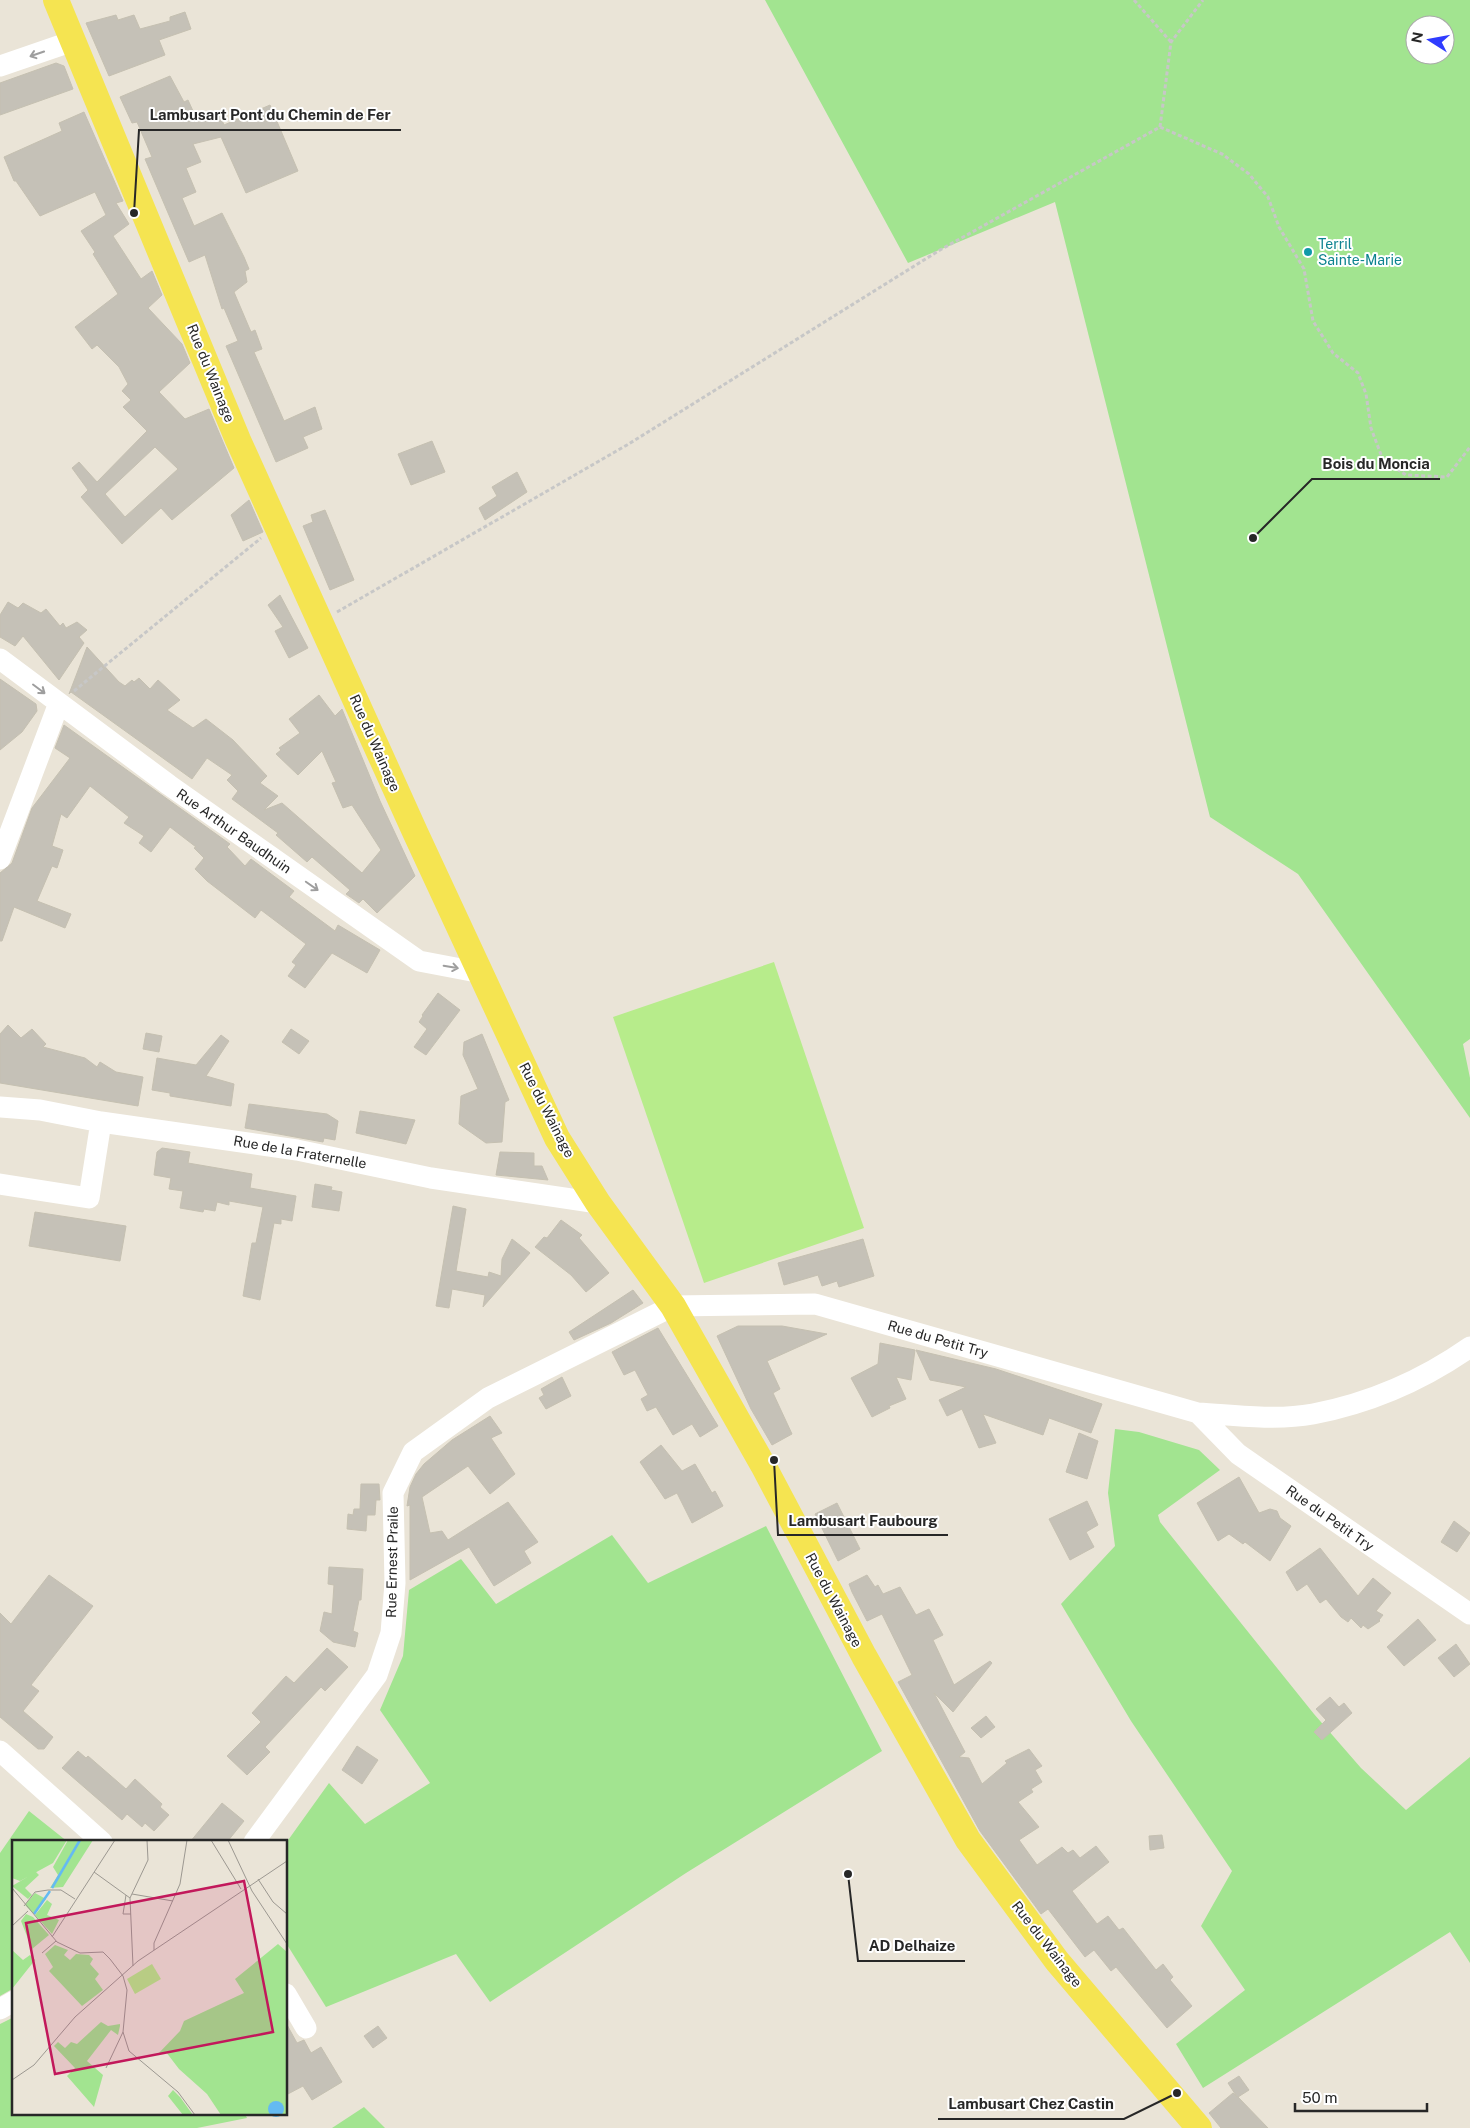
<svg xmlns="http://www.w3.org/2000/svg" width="1470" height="2128" viewBox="0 0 1470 2128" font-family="'Public Sans',sans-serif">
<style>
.green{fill:#a2e490;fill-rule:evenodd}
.pitch{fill:#b7ec8b}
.building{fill:#c5c1b7;stroke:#c5c0b1;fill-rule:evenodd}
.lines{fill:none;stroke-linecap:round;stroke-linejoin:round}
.path{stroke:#c7c7c7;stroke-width:3;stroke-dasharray:4 2.5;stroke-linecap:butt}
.minor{stroke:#fff;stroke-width:21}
.major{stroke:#f5e451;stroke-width:26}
.oneway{stroke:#9e9e9e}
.culture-dot{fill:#0f9aa8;stroke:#fff;stroke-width:2}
.labels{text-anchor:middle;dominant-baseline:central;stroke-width:4;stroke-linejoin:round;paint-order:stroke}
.culture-label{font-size:14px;fill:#0d838f;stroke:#fff;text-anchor:start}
.street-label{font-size:14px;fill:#272727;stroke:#fff}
.inset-river{fill:none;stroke:#64baf2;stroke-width:2.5}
.inset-road{fill:none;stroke:#9c9891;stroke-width:1}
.view{fill:#c2185b;fill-opacity:0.15;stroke:#c2185b;stroke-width:2.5}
.inset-edge{fill:none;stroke:#272727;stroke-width:2.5}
.leader{fill:none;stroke:#272727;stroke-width:2}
.callout-dot{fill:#272727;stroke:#fff;stroke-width:2}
.callout-label{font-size:15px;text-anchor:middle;font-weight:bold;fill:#272727;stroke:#fff;stroke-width:4;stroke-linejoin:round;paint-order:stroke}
</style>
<rect width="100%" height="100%" fill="#eae4d7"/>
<path class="green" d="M765,0H1470V1039L1463,1044L1470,1078V1118L1298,874L1210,817L1055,202L908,263ZM1415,25H1445V55H1415Z
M1115,1429L1139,1432L1199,1450L1220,1470L1158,1515L1160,1522L1314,1714L1361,1768L1406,1810L1470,1757V1963L1450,1932L1203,2088L1176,2044L1245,1990L1201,1926L1232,1871L1131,1721L1061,1604L1115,1546L1108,1493Z
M766,1526L882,1751L686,1873L490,2002L456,1954L326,2007L286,1943V1843L329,1783L365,1824L430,1783L380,1710L403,1656L409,1590L461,1559L496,1604L612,1535L648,1583Z
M29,1811L68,1842H14V1988L0,1996V1853Z
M14,2017V2114H245L247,2118L197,2128H0V2024Z
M364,2107L385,2128H332Z"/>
<path class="pitch" d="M774,962L864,1228L704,1283L613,1017Z"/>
<path class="building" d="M185,12L191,29L159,40L165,55L109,76L86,23L116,15L118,20L134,15L140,29L170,21V17Z
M56,63L64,66L73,89L0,115V83Z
M170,76L184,102L188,100L198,122L219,113L224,125L270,105L298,171L246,193L221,137L193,144L201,162L186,168L196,192L182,198L194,226L222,213L244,257L249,269L245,271L247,282L234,292L251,332L255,330L262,349L254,352L284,421L315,407L322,429L303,437L308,448L276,462L226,346L238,341L224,308L222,309L205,255L189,262L145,159L152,157L137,122L132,123L120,97Z
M84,112L123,201L116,203L129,224L113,236L141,279L152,271L162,295L148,308L182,344L190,363L159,392L185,419L209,409L234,468L172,520L161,508L122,544L81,497L88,490L72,468L79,462L97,482L147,431L123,407L131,400L122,391L128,384L119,367L97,345L92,349L75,327L118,294L93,254L95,252L81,231L106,215L95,192L40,216L16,181H14L4,157L62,131L59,123ZM155,447L178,469L125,517L105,494Z
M432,441L445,472L411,485L398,454Z
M517,472L527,492L485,520L479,508L497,496L492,487Z
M249,500L263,532L243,541L231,515Z
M325,510L354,580L330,590L303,526L313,522L311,515Z
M280,595L308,648L289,658L275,631L283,627L268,605Z
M8,602L18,608L23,603L41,613L46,609L60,626L63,623L66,628L77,622L87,630L79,637L84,643L59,680L23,636L15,646L0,637V615Z
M87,647L119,682L125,686L132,680L134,682L139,678L150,689L158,680L180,700L167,710L193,728L206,719L233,740L267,776L260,783L278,796L264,810L282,803L362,873L381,850L352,805L343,808L332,783L336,782L322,751L298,775L276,754L281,750L279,748L300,733L289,719L319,695L335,716L342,709L380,801L415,876L377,913L363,899L359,903L346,894L350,890L312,857L307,862L276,835L278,833L232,799L238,791L227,780L232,775L207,758L192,779L71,692L69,694Z
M0,679L36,704L37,711L22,732L0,750Z
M64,725L230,844L227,847L245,866L251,859L294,891L289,897L335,931L338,925L380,950L367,973L332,953L305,988L288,976L296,965L292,962L306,944L261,910L255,918L207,881L195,869L204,858L194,848L196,847L170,827L151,852L139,843L144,836L124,823L129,817L90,786L67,818L61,814L52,846L63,850L57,868L52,866L37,901L71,914L65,928L14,907L2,941H0V873L12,863L32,808L70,758L55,748Z
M438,993L460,1010L426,1055L414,1047L427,1029L419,1022L423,1016L422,1015Z
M8,1025L21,1038L32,1029L46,1044L43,1047L85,1058L97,1067L100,1062L116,1072L143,1077L138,1106L0,1083V1034Z
M291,1029L309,1041L299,1054L282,1042Z
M146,1033L162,1036L159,1052L143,1049Z
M482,1034L509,1100L505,1102L502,1142L486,1143L459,1124L461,1096L478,1089L463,1055L464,1042Z
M221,1035L229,1041L206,1076L234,1084L231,1106L170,1096V1093L152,1090L157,1058L196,1065Z
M249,1104L327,1114L338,1121L335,1140L324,1138L323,1142L245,1128Z
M360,1111L415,1120L406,1144L356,1133Z
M162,1148L190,1152L188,1163L252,1174L250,1188L296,1196L292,1221L281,1219V1224L274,1223L260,1300L243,1296L252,1243H256L263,1207L229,1201V1205L217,1202L215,1211L204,1209L203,1212L180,1208L183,1191L169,1189L171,1178L154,1175L157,1152Z
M500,1152L534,1153V1166H542L548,1180L496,1175Z
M315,1184L332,1187L331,1190L342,1192L339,1211L312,1207Z
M453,1206L466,1209L456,1271L488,1277L489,1272L501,1276L502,1259L512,1239L530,1253L483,1307L485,1295L452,1289L449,1308L436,1306Z
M35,1212L126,1226L120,1261L29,1246Z
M561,1220L582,1235L579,1238L609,1273L586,1292L571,1275L535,1247L544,1237L547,1238Z
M863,1239L874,1276L839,1287L837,1281L822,1286L818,1275L784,1285L778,1263Z
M633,1290L643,1303L611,1323L574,1340L569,1332Z
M738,1326H782L827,1334L767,1361L780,1389L773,1393L792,1434L772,1445L751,1409L717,1336Z
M658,1328L718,1426L700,1437L692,1424L673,1435L656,1407L647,1411L641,1399L648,1395L635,1370L624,1375L612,1352Z
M880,1343L915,1350L911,1380L896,1377L906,1399L889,1406L890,1408L872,1417L851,1378L878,1364Z
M916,1350L996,1369L1102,1404L1091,1433L1049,1418L1043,1435L983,1414L996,1443L979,1448L962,1409L947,1416L939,1400L966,1387L930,1380Z
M562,1377L571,1396L546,1409L539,1398L544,1395L541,1389Z
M490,1416L502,1433L491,1438L515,1474L490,1494L468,1466L422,1497L430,1533L442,1531L448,1540L508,1502L538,1542L524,1551L531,1563L494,1586L469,1547L410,1580V1505L407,1506L410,1487L416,1474L424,1464L452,1440Z
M1079,1433L1098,1441L1087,1479L1066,1472Z
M661,1445L682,1471L695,1464L712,1493L715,1491L723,1506L692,1523L677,1493L665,1499L640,1462Z
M1239,1477L1259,1513L1270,1509L1277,1511L1280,1518L1291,1526L1270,1561L1245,1542L1243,1544L1229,1534L1218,1541L1197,1503Z
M361,1484H379L380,1500H376L375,1515H367L366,1531L347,1529L348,1514L353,1515L354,1509H360Z
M1087,1501L1098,1525L1086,1532L1094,1547L1070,1560L1049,1519Z
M837,1503L860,1549L838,1561L815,1514Z
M1454,1521L1470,1533L1457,1552L1441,1542Z
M1320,1548L1358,1596L1373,1578L1391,1593L1376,1611L1383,1615L1379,1620L1380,1621L1368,1629L1363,1625L1361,1628L1351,1618L1348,1622L1341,1617L1326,1599L1320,1603L1307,1584L1297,1591L1286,1572Z
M329,1567L363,1569L361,1600H359L353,1631L358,1633L355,1647L333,1642L320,1631L324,1612L332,1614L334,1585L328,1584Z
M49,1575L93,1606L31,1685L39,1691L23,1711L53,1737L44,1749H38L0,1717V1613L11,1624Z
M867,1575L875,1587L878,1585L883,1594L900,1587L916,1615L929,1609L943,1635L933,1640L954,1685L990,1661L992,1663L953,1712L934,1693L965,1752L959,1757L969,1758L982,1784L1007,1763L1005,1761L1029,1749L1042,1766L1035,1770L1042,1782L1031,1789L1033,1792L1018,1802L1039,1827L1019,1840L1037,1865L1062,1847L1068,1853L1073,1850L1080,1858L1096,1846L1109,1862L1072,1891L1097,1924L1108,1916L1119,1930L1123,1928L1156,1970L1163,1964L1173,1977L1170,1980L1192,2006L1167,2028L1116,1967L1111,1971L1094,1950L1085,1957L1048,1909L1041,1914L980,1831L898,1682L912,1675L882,1614L867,1621L852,1592L849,1584Z
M1418,1619L1436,1640L1404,1666L1387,1647Z
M1456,1644L1470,1664L1454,1677L1438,1658Z
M327,1648L348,1667L325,1691L321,1687L265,1747L270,1752L247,1775L227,1756L261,1722L252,1713L286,1676L294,1683Z
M1330,1697L1339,1707L1344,1703L1352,1713L1322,1740L1314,1732L1326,1720L1316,1709Z
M986,1716L995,1727L981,1738L971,1728Z
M357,1746L378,1760L362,1784L342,1770Z
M78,1751L86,1758L88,1756L126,1789L135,1779L162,1804L160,1807L169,1815L154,1831L145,1823L142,1827L127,1814L122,1820L62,1768Z
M222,1803L244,1821L227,1842H190Z
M1162,1835L1164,1848L1150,1850L1149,1836Z
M286,2023L297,2043L304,2040L311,2053L321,2047L342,2082L312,2100L303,2086L286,2095Z
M378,2026L387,2038L373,2048L364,2036Z
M1239,2076L1249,2090L1238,2097L1268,2128H1221L1209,2113L1233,2093L1237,2097L1228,2083Z"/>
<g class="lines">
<path class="path" d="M1134,0L1171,42
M1160,127L1171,42L1203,0
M337,612L627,445L940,250L1160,127L1222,154L1249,174L1268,197L1279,227L1304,269L1313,321L1333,353L1358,373L1366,394L1371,428L1383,460L1406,475L1447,477L1470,447
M74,691L261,538"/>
<path class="minor" d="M0,66L73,41
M0,659L169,785L419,961L482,973
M0,859L59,703
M0,1107L40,1110L101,1122L297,1150L431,1178L598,1203
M0,1184L89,1198L101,1122
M1198,1413L1238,1454L1470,1614
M0,1751L102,1842
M254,1842L377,1675L391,1633L395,1583L393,1493L413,1452L488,1398L673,1306L815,1304L1198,1413C1235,1415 1275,1421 1313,1414C1370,1403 1423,1380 1470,1347
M286,1994L306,2028
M0,2009L14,2001"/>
<path class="major" d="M56,0L238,440L415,832L557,1138L598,1203L673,1306L763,1465L864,1656L968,1840L1057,1961L1199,2128"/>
</g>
<defs><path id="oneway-shaft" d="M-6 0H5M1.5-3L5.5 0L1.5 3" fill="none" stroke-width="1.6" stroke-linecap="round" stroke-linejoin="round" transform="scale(1.25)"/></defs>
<g class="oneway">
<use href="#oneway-shaft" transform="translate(37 54) rotate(161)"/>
<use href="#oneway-shaft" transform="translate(39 689) rotate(37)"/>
<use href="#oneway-shaft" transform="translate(312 886) rotate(35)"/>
<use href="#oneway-shaft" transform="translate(451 967) rotate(10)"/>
</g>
<circle class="culture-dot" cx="1308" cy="252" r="5"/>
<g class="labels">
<g class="culture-label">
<text x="1318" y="244">Terril<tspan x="1318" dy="16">Sainte-Marie</tspan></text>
</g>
<g class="street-label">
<text transform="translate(211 373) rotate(68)">Rue du Wainage</text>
<text transform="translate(375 743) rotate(66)">Rue du Wainage</text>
<text transform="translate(234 831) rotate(35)">Rue Arthur Baudhuin</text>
<text transform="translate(547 1110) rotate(63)">Rue du Wainage</text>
<text transform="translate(300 1152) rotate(10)">Rue de la Fraternelle</text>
<text transform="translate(938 1339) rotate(16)">Rue du Petit Try</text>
<text transform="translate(1330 1518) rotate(35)">Rue du Petit Try</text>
<text transform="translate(392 1562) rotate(-89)">Rue Ernest Praile</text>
<text transform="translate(834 1600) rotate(62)">Rue du Wainage</text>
<text transform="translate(1047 1944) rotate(52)">Rue du Wainage</text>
</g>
</g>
<g transform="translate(12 1840)">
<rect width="275" height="275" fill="#eae4d7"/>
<path d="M0,0H55L41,23L8,41L0,38ZM56,0H81L51,47L38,48L46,35L41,27ZM24,32L27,35L13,48L20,55L16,59L0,46ZM23,53L34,59L22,74L13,65ZM35,60L40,64L35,75L47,80L40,94L23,75ZM14,74L21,77L37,95L20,109L9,81ZM266,104L275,112V275H209L195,254L167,229L154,212L145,215L168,191L172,181L232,153L223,139ZM43,105L56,110L52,115L58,120L64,114L77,115L81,119L78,124L87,134L83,139L91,150L70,166L37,131L41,127L33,114ZM0,110L11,120L18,115L23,120L0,149ZM89,182L96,186L108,184V186L106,195L99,190L75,221L91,235L82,267L55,236L63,228L42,206L46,202L53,208L59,202L65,204ZM161,250L168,257L181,275H171L156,256Z" fill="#a2e490"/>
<path d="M140,124L149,139L123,154L115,139Z" fill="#b7ec8b"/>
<path d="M256 269a8 8 0 1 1 16 0a8 8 0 1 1-16 0Z" fill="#64baf2"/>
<path class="inset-river" d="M40,48L68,0M22,74L38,51"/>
<path class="inset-road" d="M199,0L229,49M216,0L240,51L275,104M82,32L118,58M246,39L261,62L275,74M0,48L45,102L68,113L91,112L98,119L111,136L115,150L111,192L117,211L166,252L183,275M120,54L161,61M114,55L111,74H119M118,58L121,126M118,58L136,20L135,0M12,66L23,52L36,50H49L63,59M0,86L16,71M40,97L103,0M142,110V103L168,44L175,0M30,113L44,101M94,228L111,192M0,240L22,225L63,177L126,121L275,21"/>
<path class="view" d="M232,41L261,192L43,234L14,83Z"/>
<rect width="275" height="275" class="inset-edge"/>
</g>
<path class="leader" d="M134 213L139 130H401M1253 538L1312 479H1440M774 1460L778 1535H948M848 1874L858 1961H965M1177 2093L1124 2119H938"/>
<g class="callout-dot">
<circle cx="134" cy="213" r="5"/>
<circle cx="1253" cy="538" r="5"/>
<circle cx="774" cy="1460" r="5"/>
<circle cx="848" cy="1874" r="5"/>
<circle cx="1177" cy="2093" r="5"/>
</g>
<g class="callout-label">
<text x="270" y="120">Lambusart Pont du Chemin de Fer</text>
<text x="1376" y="469">Bois du Moncia</text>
<text x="863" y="1526">Lambusart Faubourg</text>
<text x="912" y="1951">AD Delhaize</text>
<text x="1031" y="2109">Lambusart Chez Castin</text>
</g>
<g transform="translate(1430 40) rotate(281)"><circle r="24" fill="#ffffff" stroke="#a9a9a9"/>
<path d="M0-4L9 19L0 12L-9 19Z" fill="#2f3cff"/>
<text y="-8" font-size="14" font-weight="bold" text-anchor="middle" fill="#272727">N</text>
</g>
<path d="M1295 2103v8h132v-8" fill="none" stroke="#272727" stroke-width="2.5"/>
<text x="1302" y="2103" font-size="15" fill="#272727" stroke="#ffffff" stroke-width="4" paint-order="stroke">50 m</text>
</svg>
